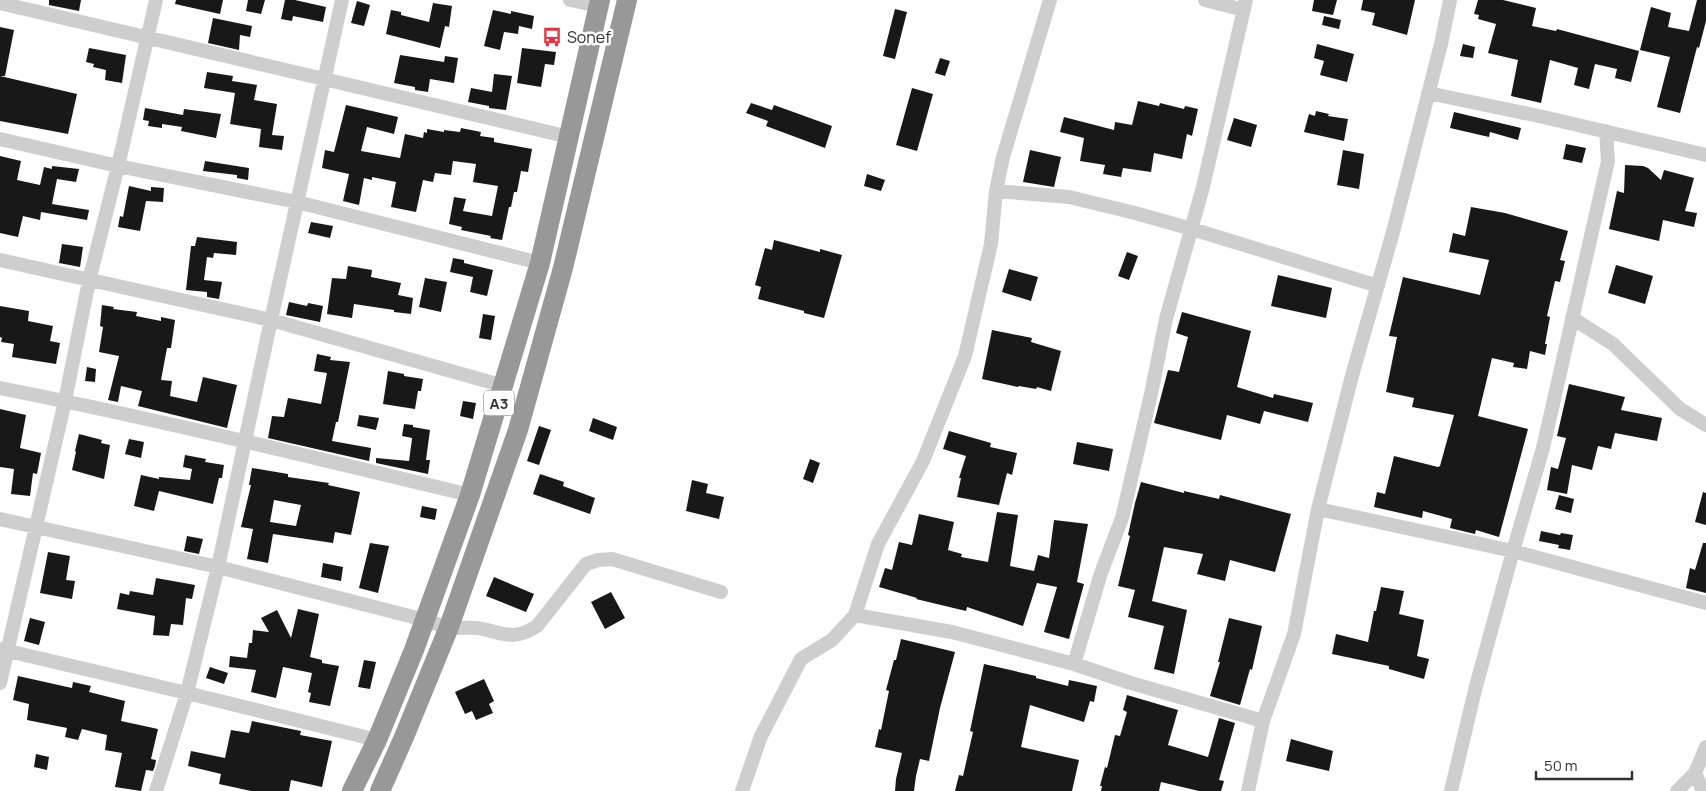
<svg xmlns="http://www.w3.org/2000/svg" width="1706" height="791" viewBox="0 0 1706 791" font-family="Manrope,sans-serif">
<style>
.building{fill:#181818;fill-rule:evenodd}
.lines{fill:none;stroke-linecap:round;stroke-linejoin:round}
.minor{stroke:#cecece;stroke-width:14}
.highway{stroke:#989898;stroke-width:20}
.labels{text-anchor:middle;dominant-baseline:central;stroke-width:5;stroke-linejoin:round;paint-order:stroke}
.shield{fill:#fff;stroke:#6f6f6f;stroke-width:1}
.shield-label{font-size:15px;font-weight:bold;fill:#313131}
.poi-label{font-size:16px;fill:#313131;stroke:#fff;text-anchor:start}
</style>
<rect width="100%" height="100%" fill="#fff"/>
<path class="building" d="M49,0H81L79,11L49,5Z
M176,0H223L220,14L175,4Z
M248,0H265L261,14L246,11Z
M285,0H295L326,7L323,22L293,16L292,21L281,19Z
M1314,0H1337L1333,15L1312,11Z
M1363,0H1415L1407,35L1372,25L1375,13L1361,10Z
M1478,0H1503L1536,8L1532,26L1556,31L1557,29L1639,51L1631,82L1615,78L1617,69L1595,64L1589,89L1574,85L1578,68L1550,60L1541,103L1511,96L1518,60L1488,53L1496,24L1478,19L1479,15L1474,14Z
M1697,0H1706V21L1699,48L1697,47L1680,113L1657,107L1670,57L1640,50L1651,7L1671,13L1668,27L1689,31Z
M357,1L370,5L364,26L351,23Z
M433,3L452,6L449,27L445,26L440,48L386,34L391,10L401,12V15L429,22Z
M895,9L907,12L895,59L883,56Z
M493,10L511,14V11L534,16L532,29L519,26L518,34L504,32L500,50L484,46Z
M1324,16L1341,20L1339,29L1322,25Z
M213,18L252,26L250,37L240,35L239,50L208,43Z
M0,27L14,30L5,76H0Z
M1317,44L1354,54L1347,82L1320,75L1324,61L1314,58Z
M1463,44L1475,47L1473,58L1460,56Z
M89,48L126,55L122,83L105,80L106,70L93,67L94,64L86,62Z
M522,48L556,52L554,65L545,64L541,87L517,83Z
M400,55L444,62L445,56L458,58L454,83L430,79L428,92L415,90V87L394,83Z
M940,58L950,61L945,76L935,73Z
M207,72L233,76L232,81L257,85L254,100L277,104L272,135L284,136L282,150L259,147L261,129L230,124L235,93L204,88Z
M494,74L512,76L506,110L489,108V106L468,102L471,88L492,92Z
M0,76L77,94L68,134L0,121Z
M912,88L933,94L917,151L896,145Z
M1138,101L1159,106L1160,103L1184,109L1185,106L1198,109L1192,136L1187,134L1182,159L1154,153L1151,172L1123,168L1121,177L1103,174L1105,165L1080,161L1084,138L1060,132L1064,117L1114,130L1115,122L1132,125Z
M751,103L772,110L774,105L832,126L825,148L766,126L768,121L746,113Z
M346,105L398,117L394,134L367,127L361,151L400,158L405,134L423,138L424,132L427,133V129L444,132V130L460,132L461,128L481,132L480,136L494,138V142L532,149L528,172L521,171L517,192H514L511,207H509L502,240L490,238L491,236L461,230L462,227L449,224L454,197L466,199L463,211L492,216L498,186L473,182L476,164L453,161L451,175L435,173L433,182L423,180L416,212L391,207L396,182L372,177V180L364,178L359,205L343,201L349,174L322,168L325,150L334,152Z
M145,108L183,115L184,109L221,114L216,138L181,131L182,127L162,124V128L148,126L149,121L143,120Z
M1316,111L1329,114L1328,116L1348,119L1344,141L1304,132L1309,114L1315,116Z
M1454,112L1521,128L1518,140L1490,132L1489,137L1450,128Z
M1234,118L1257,125L1251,147L1227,140Z
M1566,144L1586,148L1582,163L1563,159Z
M1030,150L1061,157L1054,187L1023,182Z
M1343,150L1364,154L1359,189L1337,185Z
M0,156L21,161L17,180L40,185L44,167L52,169V166L79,169L76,182L57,179L52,204L89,210L87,220L41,212L40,220L23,216L18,237L0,233Z
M205,161L249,168L248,180L237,178V175L203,171Z
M1625,165L1643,166L1648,168L1661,180L1664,170L1694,178L1685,211L1697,213L1694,227L1663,220L1659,241L1609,229L1617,191L1624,193Z
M867,174L885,180L881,191L864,186Z
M129,186L151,191V187L164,188L163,202L146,201L140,231L118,227L120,216L123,217Z
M1471,207L1505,213L1568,231L1560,260L1565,261L1560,282L1555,281L1547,316L1550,317L1545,344H1547L1545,355L1530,351L1527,369L1513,367L1514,363L1492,358L1478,416L1528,429L1499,537L1476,530L1475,534L1450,528L1452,519L1423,511L1422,518L1374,507L1377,492L1385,494L1394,456L1438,467L1440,466L1454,415L1412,407L1414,398L1386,392L1397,337L1389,336L1403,277L1480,295L1489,260L1449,252L1453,233L1465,236Z
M311,222L333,226L330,238L308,233Z
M197,237L237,242L236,255L214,253L213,258L207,257L204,280L222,282L219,299L207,297V292L186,290L191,246H195Z
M774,240L820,252V249L842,255L824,318L804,313V311L758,299L761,287L755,285L765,248L772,250Z
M62,244L83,247L80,267L59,263Z
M1127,252L1138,256L1129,280L1118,276Z
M453,258L464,260V263L493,270L487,296L470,292L473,277L450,272Z
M1616,265L1653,276L1645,304L1608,293Z
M348,266L372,270L371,277L401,283L398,295L413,298L411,314L394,312V310L354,304L352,318L327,314L332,278L346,279Z
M1009,269L1038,277L1031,301L1002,292Z
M1278,275L1332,288L1326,318L1271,306Z
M425,278L447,282L441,312L419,307Z
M289,302L307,306L308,303L323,306L320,322L286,315Z
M102,305L114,307L113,309L137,312L136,316L161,321V317L175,320L171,348H167L161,380L172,381L170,396L197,402L203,377L237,385L227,428L138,406L142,391L121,386L118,402L108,400L119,356L99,352L103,327L100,326Z
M0,306L29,311L28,321L53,326L50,341L60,343L56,364L12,357L14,344L1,342L2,338L0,337Z
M1182,312L1251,331L1237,387L1273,398L1274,394L1313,403L1308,422L1264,411L1260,424L1227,415L1221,440L1154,423L1168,370L1179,372L1188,337L1176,333Z
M483,314L495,316L491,340L479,338Z
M992,330L1032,338L1031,342L1061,351L1051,391L1037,387L1036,389L1019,386L1018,387L982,379Z
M317,354L331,357L330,360L350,362L338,422H336L332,441L371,448L369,461L268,438L272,416L284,417L288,398L321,404L327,373L314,371Z
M87,367L96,369L95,382L85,381Z
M388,371L404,374V376L423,379L421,391H418L415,409L383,404Z
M1569,384L1625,397L1621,410L1662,418L1657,441L1615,433L1611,449L1598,446L1592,470L1572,465L1567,494L1547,490L1551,467L1558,469L1566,438L1557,436Z
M463,401L476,403L473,419L460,416Z
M0,409L26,415L20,448L41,453L37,474L33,473L30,496L11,494L14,469L0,467Z
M359,415L379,418L376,430L357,426Z
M593,418L617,427L613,440L589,431Z
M404,424L413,425V427L430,430L426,460H430L428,474L376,463V458L409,461L412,439V438L402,436Z
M539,426L551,430L539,465L527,461Z
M949,431L991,443L990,447L1017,453L1012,475L1007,473L999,505L957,497L961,478H959L966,456L943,449Z
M79,434L102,440L101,443L110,445L104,479L72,470L76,452L75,451Z
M129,439L144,442L141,458L125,454Z
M1077,442L1113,449L1109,471L1073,464Z
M185,455L206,459L205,462L224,465L222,478H219L213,504L159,491L154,511L134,506L141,475L159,479V477L190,480L192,469L183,467Z
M810,459L820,463L813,483L803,479Z
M252,468L288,474V477L329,483L328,485L360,492L351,535L335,532L333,543L273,534L268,563L247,559L253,529L241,527L251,485H249ZM274,500L301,505L296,526L270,522Z
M540,474L564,482L563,486L595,498L590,514L533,494Z
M692,480L708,484L706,493L724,497L719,519L686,511Z
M1141,482L1184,493V491L1219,499L1220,495L1291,514L1275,572L1230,560L1225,581L1197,574L1203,554L1164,547L1152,601L1187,610L1174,674L1154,669L1164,626L1128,617L1135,590L1118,586L1130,536L1128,535L1135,503Z
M1703,492L1706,493V525L1695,522Z
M1559,495L1574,499L1571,513L1555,509Z
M422,506L437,509L435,520L420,517Z
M997,512L1018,515L1010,566L1034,571L1038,555L1049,558L1054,520L1088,524L1077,582L1084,584L1069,639L1044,632L1057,587L1037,583L1023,626L967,607L966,611L916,599L917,598L879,587L885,568L892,570L899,542L912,545L919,514L954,522L948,550L962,554L961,557L988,562Z
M1541,531L1560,535L1561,533L1573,535L1570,550L1558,548L1559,545L1539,541Z
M187,536L203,539L199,554L184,551Z
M370,543L389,546L378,593L359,588Z
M1703,543H1706V593L1686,588L1690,568L1695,570Z
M48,552L70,556L66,580L75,581L72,599L40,593Z
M323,563L343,567L341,581L321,577Z
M494,577L534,594L526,612L486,596Z
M156,578L195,585L192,599L186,598L183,625L171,624L169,636L153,635L155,616L117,609L120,593L129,595L130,591L153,595Z
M1381,587L1404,591L1399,614L1424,620L1417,656L1429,659L1424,679L1389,669V666L1332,654L1336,634L1368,642L1374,611H1376Z
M611,592L625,618L605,629L591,602Z
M298,609L319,614L310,657L322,660V663L339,666L330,706L309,702L311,693L308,692L312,673L283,667L276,698L251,692L256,670L229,667L230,656L247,658L249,643H252L253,630L269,632L261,618L277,610L291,638Z
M30,618L45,622L39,645L24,641Z
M1229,618L1262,626L1252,670L1250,669L1240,705L1210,696L1220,662H1218Z
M901,639L955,652L940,708L929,761L920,759L916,776L914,791H895L896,779L902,753L875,747L879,729L881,730L889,691L886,690L894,660H896Z
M364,660L376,662L370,689L358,687Z
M984,664L1036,676V678L1068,686L1069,680L1097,686L1094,702L1090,701L1084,722L1030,705L1021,747L1079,760L1072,791H955L959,775L963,776L973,732L970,731Z
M210,667L228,673L224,684L206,678Z
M18,676L72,688L73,682L91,686L89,692L125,701L121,721L158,729L151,759L156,760L155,766L153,771L146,770L141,791L115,787L122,753L105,750L107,735L82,729L78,740L65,737L67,728L27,720L29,704L13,700Z
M484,679L494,701L489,704L493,713L476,720L472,711L465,714L455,692Z
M1127,695L1178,710L1168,745L1208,757L1219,718L1235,723L1219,780L1224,781L1221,791H1199L1161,782L1159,791H1101L1102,786H1100L1105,767L1107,768L1115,735L1120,736L1127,712L1123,710Z
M252,721L301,731L300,735L332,741L322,787L291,780L289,791H251L219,784L221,774L188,766L191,751L225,758L231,730L249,733Z
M1291,739L1333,751L1329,771L1286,761Z
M36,754L49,757L47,770L34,767Z"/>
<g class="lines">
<path class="minor" d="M570,0L599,6
M1205,0L1244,10
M0,3L324,79L569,137
M1428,93L1539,116L1706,155
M0,139L118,166L297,202L540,263
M996,191L1069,197L1135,213L1192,229L1378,286
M0,260L271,320L504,386
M1572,318L1613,344L1680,409L1706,425
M0,388C158,419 314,458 470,495
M1318,509L1513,551L1706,603
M0,519L218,567L425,620C433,622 440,626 448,627C457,629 467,627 476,628C502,631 511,643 537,626L586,564L598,560L612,559L721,592
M855,615L952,632L1074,664L1131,683L1263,721
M0,649L187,693L377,740
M1074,664L1101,573L1122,518L1151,394L1166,319L1203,187L1246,0
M0,683L65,401L89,281L118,166L156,0
M1695,773L1703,791
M156,791L187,693L218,567L271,320L342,0
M742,791L761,736L801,659L832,640L855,615L878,544L923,461L965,356L991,244L996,191L1003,157L1050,0
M1248,791L1263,721L1294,634L1318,509L1353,372L1393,232L1441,44L1450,0
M1451,791L1476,686L1513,551L1543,448L1608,161L1606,131
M1677,791L1695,773L1706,747"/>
<path class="highway" d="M352,791L377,740L414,650L470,495L540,263L600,0
M380,791L404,737L449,627L518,430L563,268L627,0"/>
</g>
<defs>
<symbol id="bus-bare" viewBox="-9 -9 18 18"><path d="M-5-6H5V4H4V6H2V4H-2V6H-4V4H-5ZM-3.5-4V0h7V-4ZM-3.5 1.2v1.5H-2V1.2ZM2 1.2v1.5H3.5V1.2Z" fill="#ed2f40" stroke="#fff" stroke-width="2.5" paint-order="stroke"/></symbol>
</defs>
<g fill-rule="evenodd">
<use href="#bus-bare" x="538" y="23" width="28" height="28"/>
</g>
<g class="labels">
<rect class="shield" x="484" y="390.5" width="30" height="25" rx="4"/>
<g class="shield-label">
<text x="499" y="403">A3</text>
</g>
<g class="poi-label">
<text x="567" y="37">Sonef</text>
</g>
</g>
<path d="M1536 771v8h96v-8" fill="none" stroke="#313131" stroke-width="2.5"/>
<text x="1544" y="771" font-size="15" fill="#313131" stroke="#ffffff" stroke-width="4" paint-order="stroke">50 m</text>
</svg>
